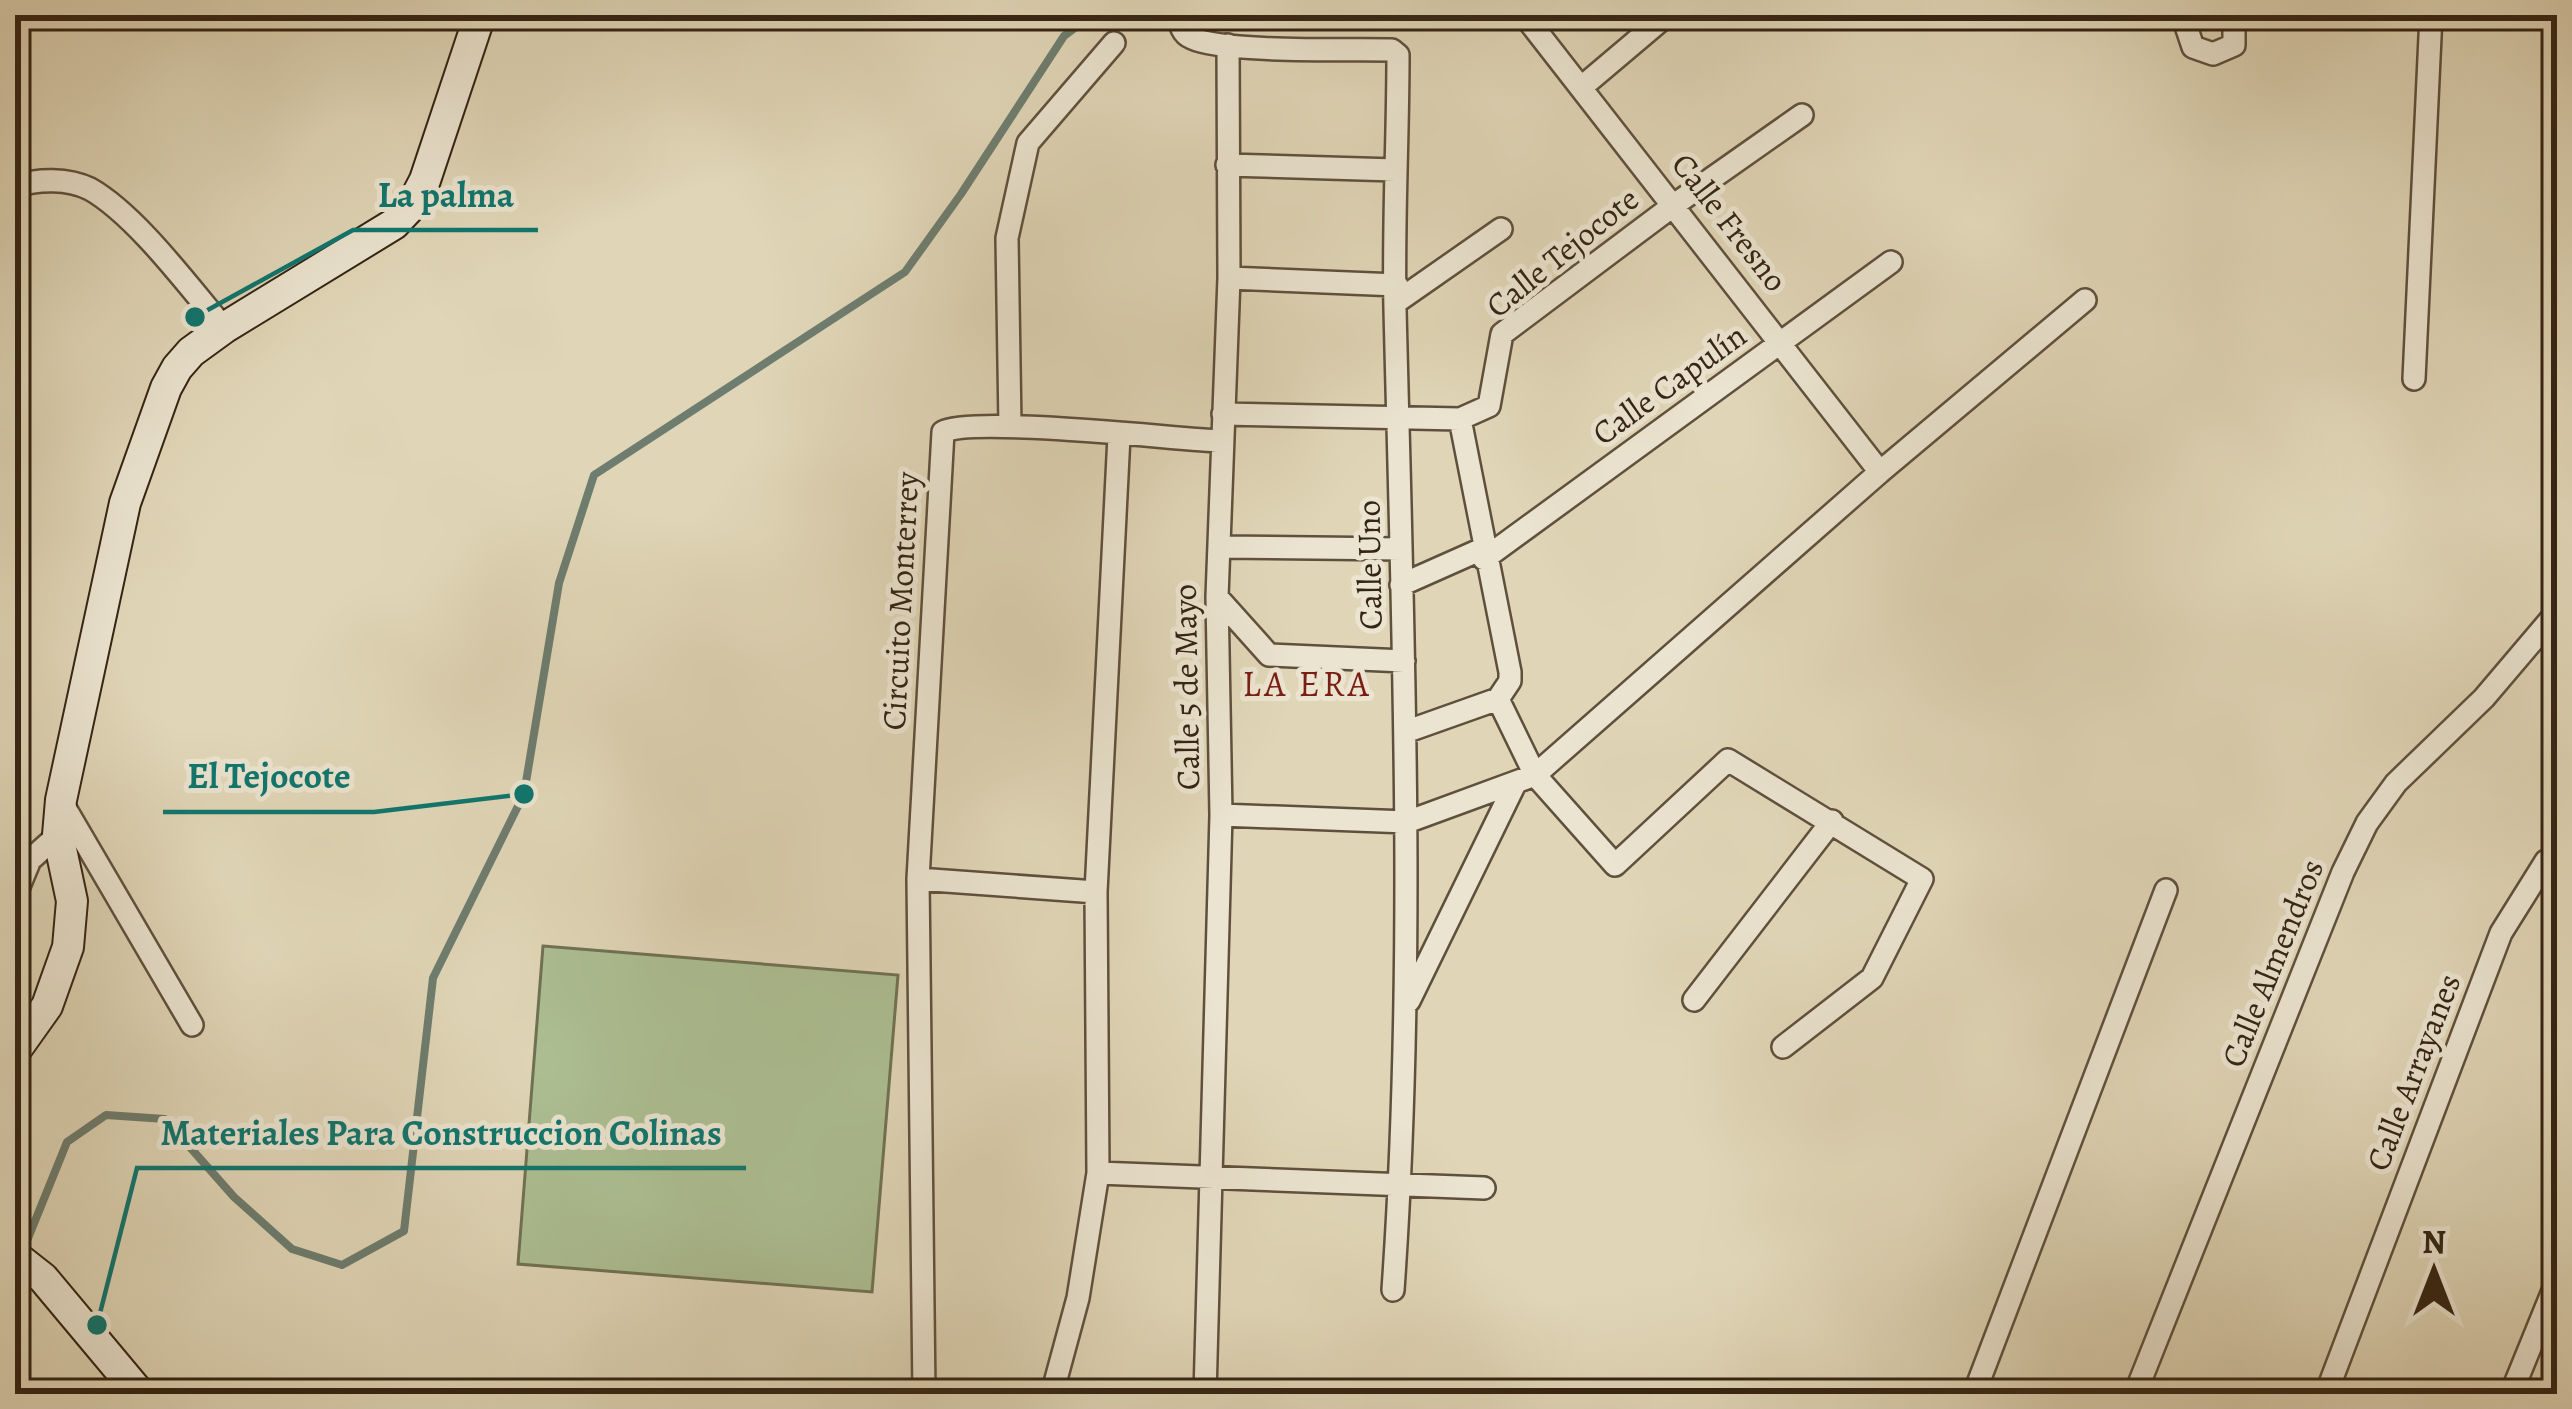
<svg xmlns="http://www.w3.org/2000/svg" width="2572" height="1409" viewBox="0 0 2572 1409" font-family="Alegreya,serif">
<style>
.pitch{fill:#acbf93;stroke:#707254;stroke-width:3}
.lines{fill:none;stroke-linecap:round;stroke-linejoin:round}
.stream{stroke:#6e7d6f;stroke-width:8}
.street-casing{stroke:#5f503d;stroke-width:26}
.secondary-casing{stroke:#342414;stroke-width:34}
.street{stroke:#ebe4d0;stroke-width:21}
.secondary{stroke:#ebe4d0;stroke-width:30}
.labels{text-anchor:middle;dominant-baseline:central;stroke-width:10;stroke-linejoin:round;paint-order:stroke}
.street-label{font-size:33px;fill:#342414;stroke:#ebe4d0}
.neighbourhood-label{font-size:36px;letter-spacing:3px;fill:#7a1f14;stroke:#ebe4d0}
.leader{fill:none;stroke:#0f766e;stroke-width:4.5}
.callout-dot{fill:#0f766e;stroke:#ebe4d0;stroke-width:4.5}
.callout-label{font-size:36px;text-anchor:middle;font-weight:bold;fill:#0f766e;stroke:#ebe4d0;stroke-width:10;stroke-linejoin:round;paint-order:stroke}
</style>
<rect width="100%" height="100%" fill="#e0d6b7"/>
<filter id="stains"><feTurbulence type="fractalNoise" baseFrequency=".00167" numOctaves="4"/><feColorMatrix values="0 0 0 0 .2 0 0 0 0 .09 0 0 0 0 .02 0 0 0 .5 -.17"/></filter>
<radialGradient id="worn" r=".72"><stop offset=".6" stop-color="#630" stop-opacity="0"/><stop offset="1" stop-color="#630" stop-opacity=".3"/></radialGradient>
<path class="pitch" d="M543,946L898,975L872,1292L518,1264Z"/>
<g class="lines">
<path class="stream" d="M22,1253L67,1142L106,1115L165,1119L234,1197L292,1249L342,1265L404,1231L433,978L524,794L559,583L594,475L905,272L961,194L1064,36L1092,15"/>
<defs>
<path id="street" d="M1179,15C1180,25 1182,34 1192,38C1224,53 1351,49 1392,50L1398,55C1398,139 1393,224 1395,309C1403,636 1416,964 1393,1290
M1524,15L1880,472
M2191,15L2186,26L2193,47L2213,54L2234,45V15
M1583,86L1667,15
M1227,165L1395,170
M15,186C38,179 68,178 90,189C136,215 189,287 224,328
M1229,278L1397,285
M1395,303L1501,229
M2414,379L2431,15
M1223,414L1460,419L1489,406L1502,334L1674,205L1802,115
M1460,419L1510,672V681L1498,699
M1010,426L1007,238L1028,143L1114,43
M1219,547L1401,549
M1484,559L1891,262
M1401,585L1482,549
M1217,597L1269,655L1404,661
M1498,699L1535,775L1615,865L1728,760L1922,879L1872,978L1783,1047
M1405,732L1498,699
M61,801L192,1025
M1221,815L1407,822L1535,775L1880,472L2085,300
M918,879L1096,892
M15,896L30,860L58,835
M1694,1000L1832,821
M1409,1001L1514,786
M1098,1173L1484,1188
M794,1393V1394
M924,1394L918,879L943,432C971,416 1174,439 1220,441
M1052,1394L1078,1298L1098,1173L1096,892L1119,436
M1205,1394L1221,815L1217,597L1229,278L1228,45
M1974,1394L2166,890
M2135,1394L2343,872L2367,823L2396,783L2484,698L2557,612
M2326,1394L2501,933L2546,861L2557,854
M2511,1394L2557,1281"/>
<path id="secondary" d="M15,1051L47,1006L68,947L72,901L58,835L61,800L125,503L166,388L177,368L191,352L224,328L394,224L412,205L425,180L480,15
M15,1256L43,1278L140,1394"/>
</defs>
<use href="#street" class="street-casing"/>
<use href="#secondary" class="secondary-casing"/>
<use href="#street" class="street"/>
<use href="#secondary" class="secondary"/>
</g>
<g class="labels">
<g class="street-label">
<text transform="translate(1730 222) rotate(52)">Calle Fresno</text>
<text transform="translate(1562 252) rotate(-39)">Calle Tejocote</text>
<text transform="translate(1669 384) rotate(-36)">Calle Capulín</text>
<text transform="translate(1369 565) rotate(-91)">Calle Uno</text>
<text transform="translate(900 601) rotate(-87)">Circuito Monterrey</text>
<text transform="translate(1186 687) rotate(-91)">Calle 5 de Mayo</text>
<text transform="translate(2272 963) rotate(-68)">Calle Almendros</text>
<text transform="translate(2413 1072) rotate(-69)">Calle Arrayanes</text>
</g>
<g class="neighbourhood-label">
<text x="1307" y="683">LA ERA</text>
</g>
</g>
<path class="leader" d="M195 317L353 230H538M524 794L374 812H163M97 1325L137 1168H746"/>
<g class="callout-dot">
<circle cx="195" cy="317" r="12"/>
<circle cx="524" cy="794" r="12"/>
<circle cx="97" cy="1325" r="12"/>
</g>
<g class="callout-label">
<text x="446" y="207">La palma</text>
<text x="269" y="788">El Tejocote</text>
<text x="441" y="1145">Materiales Para Construccion Colinas</text>
</g>
<rect width="2572" height="1409" fill="none" stroke="#e0d6b7" stroke-width="60"/>
<rect x="18" y="18" width="2536" height="1373" fill="none" stroke="#342414" stroke-width="6"/>
<rect x="30" y="30" width="2512" height="1349" fill="none" stroke="#342414" stroke-width="3"/>
<g transform="translate(2434 1271)" stroke="#ebe4d0" stroke-width="9" paint-order="stroke">
<path d="M0-9L21 45L0 30L-21 45Z" fill="#342414"/>
<text y="-18" font-size="33" font-weight="bold" text-anchor="middle" fill="#342414">N</text>
</g>
<rect width="100%" height="100%" filter="url(#stains)"/>
<rect width="100%" height="100%" fill="url(#worn)"/>
</svg>
